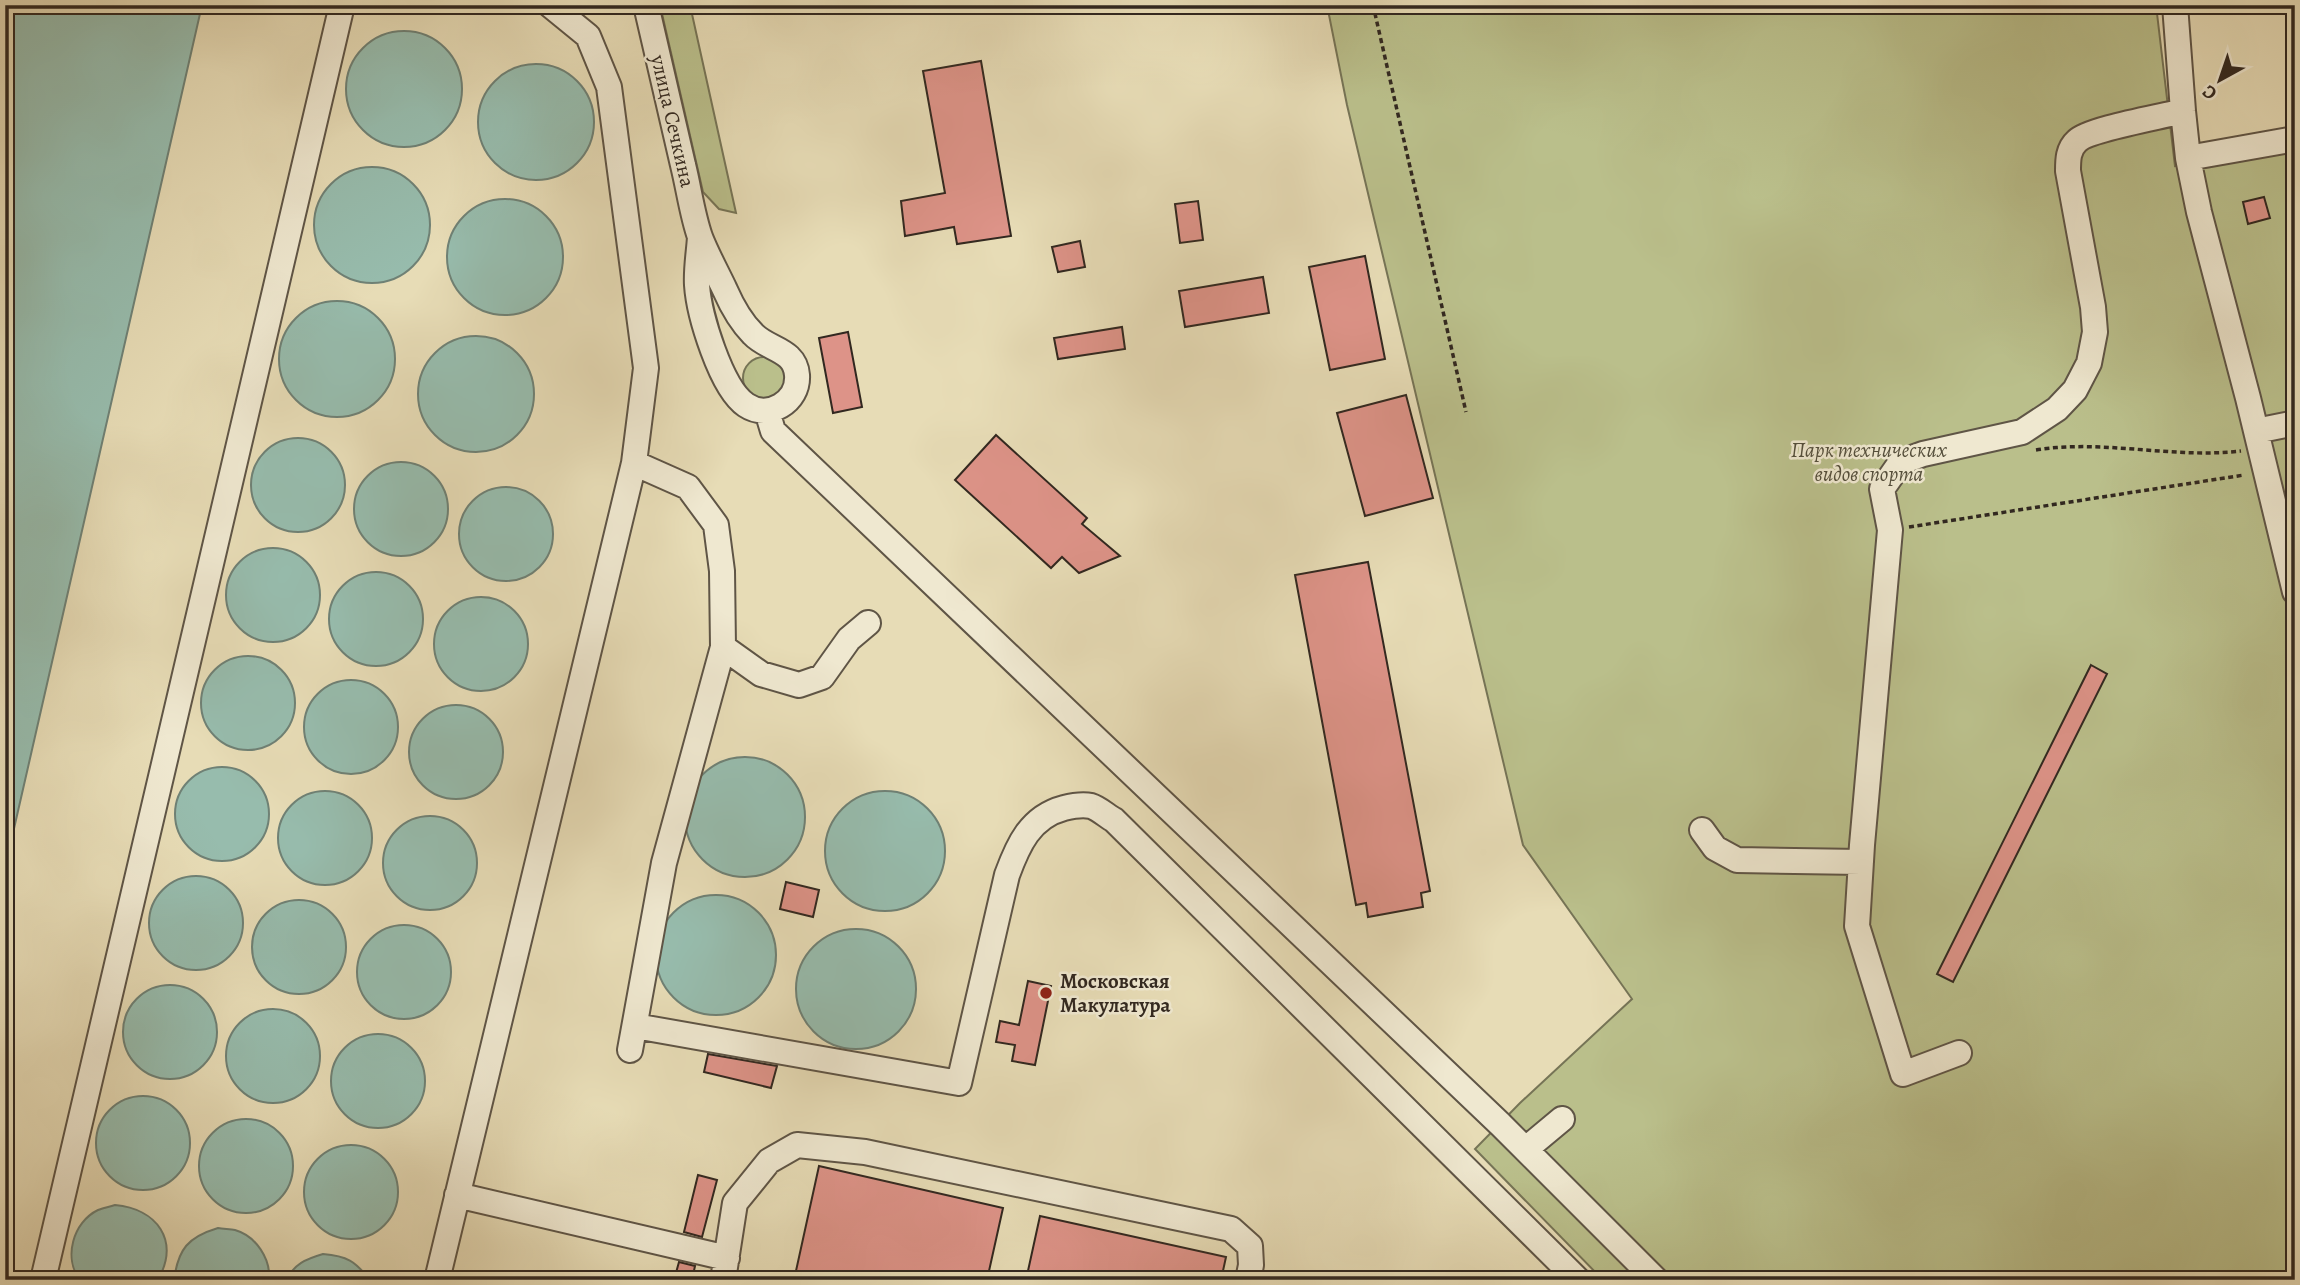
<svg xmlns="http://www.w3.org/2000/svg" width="2300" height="1285" viewBox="0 0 2300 1285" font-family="Alegreya,serif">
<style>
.green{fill:#babf8b;stroke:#767456;stroke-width:2}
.water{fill:#97bcad;stroke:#6f8175;stroke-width:2}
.building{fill:#dd9388;stroke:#322820;stroke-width:2}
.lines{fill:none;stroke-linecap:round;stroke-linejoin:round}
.minor-casing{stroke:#5f5546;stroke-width:28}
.path{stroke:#322820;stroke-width:3.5;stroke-dasharray:5 3.5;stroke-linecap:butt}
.minor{stroke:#efe8d0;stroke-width:24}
.poi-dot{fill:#8f2418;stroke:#efe8d0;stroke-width:2.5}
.labels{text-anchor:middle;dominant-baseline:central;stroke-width:5;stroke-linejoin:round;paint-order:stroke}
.street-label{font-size:21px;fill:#322820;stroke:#efe8d0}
.park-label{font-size:21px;font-style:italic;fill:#544e3b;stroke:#efe8d0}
.poi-label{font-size:21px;font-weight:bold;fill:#322820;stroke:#efe8d0;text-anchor:start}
</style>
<rect width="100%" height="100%" fill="#e7dcb6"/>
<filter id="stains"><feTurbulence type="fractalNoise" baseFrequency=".00286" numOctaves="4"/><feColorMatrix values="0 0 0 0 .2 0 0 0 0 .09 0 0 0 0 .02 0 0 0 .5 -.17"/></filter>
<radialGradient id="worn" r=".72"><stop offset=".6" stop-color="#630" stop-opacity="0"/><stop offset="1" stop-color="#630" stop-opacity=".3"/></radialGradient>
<path class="green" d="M660,5H690L736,213L719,209L703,192Z
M1327,5H2156L2175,166L2295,149V1280H1603L1475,1149L1520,1103L1632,999L1523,845L1347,105Z
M743 378a21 21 0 1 1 42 0a21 21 0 1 1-42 0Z"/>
<path class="water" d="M5,5H202L5,868Z
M346 89a58 58 0 1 1 116 0a58 58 0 1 1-116 0Z
M478 122a58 58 0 1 1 116 0a58 58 0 1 1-116 0Z
M314 225a58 58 0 1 1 116 0a58 58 0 1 1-116 0Z
M447 257a58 58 0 1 1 116 0a58 58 0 1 1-116 0Z
M279 359a58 58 0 1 1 116 0a58 58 0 1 1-116 0Z
M418 394a58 58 0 1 1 116 0a58 58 0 1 1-116 0Z
M251 485a47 47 0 1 1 94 0a47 47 0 1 1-94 0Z
M354 509a47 47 0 1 1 94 0a47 47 0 1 1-94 0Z
M459 534a47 47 0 1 1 94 0a47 47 0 1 1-94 0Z
M226 595a47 47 0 1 1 94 0a47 47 0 1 1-94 0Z
M329 619a47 47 0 1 1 94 0a47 47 0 1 1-94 0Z
M434 644a47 47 0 1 1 94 0a47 47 0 1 1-94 0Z
M201 703a47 47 0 1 1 94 0a47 47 0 1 1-94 0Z
M304 727a47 47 0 1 1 94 0a47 47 0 1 1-94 0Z
M409 752a47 47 0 1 1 94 0a47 47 0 1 1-94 0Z
M685 817a60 60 0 1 1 120 0a60 60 0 1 1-120 0Z
M175 814a47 47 0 1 1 94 0a47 47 0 1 1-94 0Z
M278 838a47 47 0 1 1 94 0a47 47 0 1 1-94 0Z
M825 851a60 60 0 1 1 120 0a60 60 0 1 1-120 0Z
M383 863a47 47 0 1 1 94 0a47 47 0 1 1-94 0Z
M149 923a47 47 0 1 1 94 0a47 47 0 1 1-94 0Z
M656 955a60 60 0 1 1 120 0a60 60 0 1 1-120 0Z
M252 947a47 47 0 1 1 94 0a47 47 0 1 1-94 0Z
M357 972a47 47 0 1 1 94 0a47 47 0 1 1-94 0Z
M796 989a60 60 0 1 1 120 0a60 60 0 1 1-120 0Z
M123 1032a47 47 0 1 1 94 0a47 47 0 1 1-94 0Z
M226 1056a47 47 0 1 1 94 0a47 47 0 1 1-94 0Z
M331 1081a47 47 0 1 1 94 0a47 47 0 1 1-94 0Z
M96 1143a47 47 0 1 1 94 0a47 47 0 1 1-94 0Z
M199 1166a47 47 0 1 1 94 0a47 47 0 1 1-94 0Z
M304 1192a47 47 0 1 1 94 0a47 47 0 1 1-94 0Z
M115,1205C157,1209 180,1240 158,1280H80C63,1258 73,1222 98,1210C103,1208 109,1207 115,1205Z
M218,1228C223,1229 230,1229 235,1230C256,1236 271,1259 269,1280H174C178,1249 188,1237 218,1228Z
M323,1254C347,1256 355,1261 370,1280H286C294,1264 306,1259 323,1254Z"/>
<path class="building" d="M981,61L1011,236L957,244L954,227L905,236L901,201L945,193L923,71Z
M2264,197L2270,218L2248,224L2243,202Z
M1198,201L1203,240L1180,243L1175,204Z
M1080,241L1085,267L1058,272L1052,247Z
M1365,256L1385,359L1330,370L1309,267Z
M1263,277L1269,313L1185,327L1179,291Z
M1122,327L1125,349L1058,359L1054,338Z
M848,332L862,407L833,413L819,338Z
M1406,395L1433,498L1365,516L1337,413Z
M996,435L1087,518L1082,524L1120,556L1079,573L1062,557L1051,568L955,480Z
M1368,562L1430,891L1421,893L1423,907L1368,917L1366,903L1356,905L1295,575Z
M2091,665L2107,674L1953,982L1937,974Z
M786,882L819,890L813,917L780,909Z
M1028,981L1051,986L1035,1065L1012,1061L1015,1045L996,1042L1000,1021L1019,1025Z
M708,1054L777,1066L771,1088L704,1072Z
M819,1166L1003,1208L987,1280H794Z
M698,1175L717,1180L702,1237L684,1232Z
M1040,1216L1226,1257L1221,1280H1026Z
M679,1262L695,1266L692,1280H674Z"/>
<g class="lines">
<defs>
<path id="minor" d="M646,5C659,59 671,112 683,165C689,189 692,214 700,237C707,255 717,273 725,290C732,306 741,322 753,334C768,350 795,349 797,375C799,402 768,420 746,405C721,388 699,315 697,285C696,269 699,253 700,237
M2175,5L2183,111L2188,158L2295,139
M2188,158L2199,212L2248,398L2295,592
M767,411L773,431L1500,1124L1656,1280
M2256,431L2295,423
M723,647L761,674L799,685L822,677L849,639L868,623
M1702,830L1715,848L1737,860L1861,862
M635,1026L959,1083L1007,875C1018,845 1030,817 1064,808C1072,806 1082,804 1091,806C1098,808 1107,816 1114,820L1578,1280
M630,1050L664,863L723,647L722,571L716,525L688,487L634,463
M1959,1053L1903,1074L1857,926L1862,845L1890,530L1882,489L1901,462L1923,454L2022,432L2057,409L2075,390L2089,363L2095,332L2093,307L2068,171C2068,160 2068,149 2077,141C2089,129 2161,117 2183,111
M1526,1149L1562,1119
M457,1195L727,1258
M43,1280L342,5
M437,1280L634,463L646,368L609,87L588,36L550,5
M723,1280L735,1203L769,1161L797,1145L865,1152L1231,1229L1250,1246L1251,1265L1248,1280"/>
</defs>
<use href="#minor" class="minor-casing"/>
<path class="path" d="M1373,5L1466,412
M2036,450C2103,439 2172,459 2241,451
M1909,527L2244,475"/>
<use href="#minor" class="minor"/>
</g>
<circle class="poi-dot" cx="1046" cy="993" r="7"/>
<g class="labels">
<g class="street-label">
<text transform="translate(673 121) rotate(77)">улица Сечкина</text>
</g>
<g class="park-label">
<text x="1869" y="450">Парк технических<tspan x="1869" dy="24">видов спорта</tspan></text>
</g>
<g class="poi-label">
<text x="1060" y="981">Московская<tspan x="1060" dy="24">Макулатура</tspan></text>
</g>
</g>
<rect width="2300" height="1285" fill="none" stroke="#e7dcb6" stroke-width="28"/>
<rect x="7" y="7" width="2286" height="1271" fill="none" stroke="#322820" stroke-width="3.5"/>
<rect x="14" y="14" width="2272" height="1257" fill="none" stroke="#322820" stroke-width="2"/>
<g transform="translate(2220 80) rotate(220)" stroke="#efe8d0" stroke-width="5" paint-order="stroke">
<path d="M0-5L12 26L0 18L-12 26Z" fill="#322820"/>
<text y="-10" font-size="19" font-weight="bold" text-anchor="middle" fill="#322820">С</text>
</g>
<rect width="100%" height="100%" filter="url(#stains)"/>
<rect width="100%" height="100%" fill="url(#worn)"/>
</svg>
